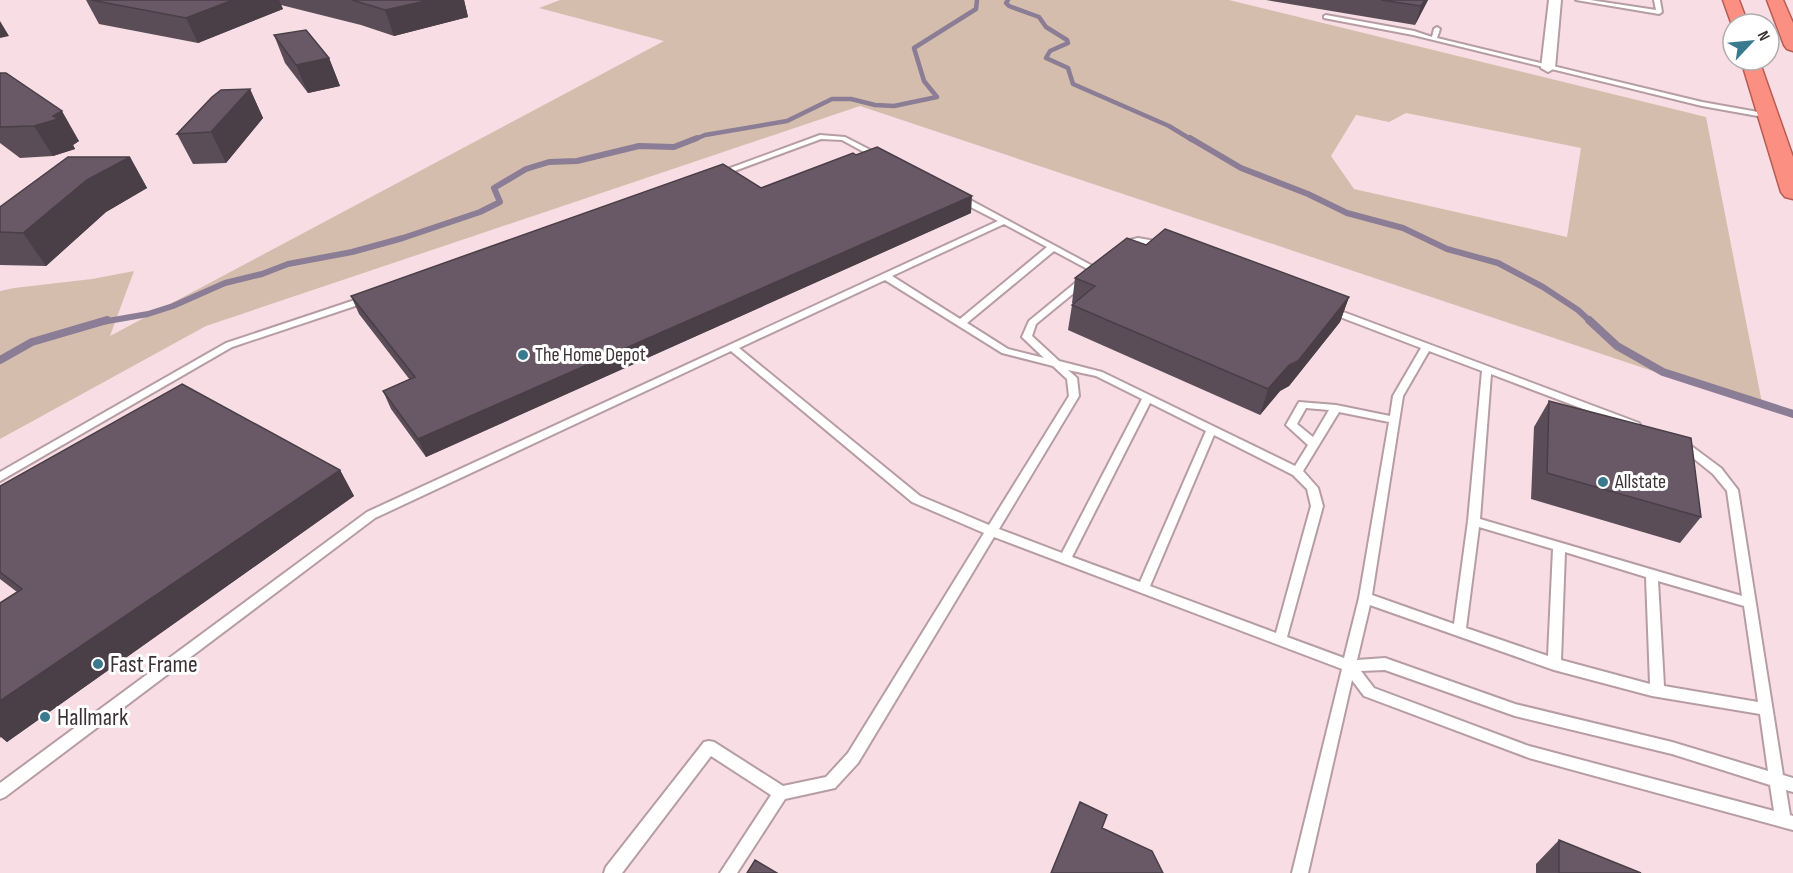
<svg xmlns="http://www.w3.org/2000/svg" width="1793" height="873" viewBox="0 0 1793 873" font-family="'Sofia Sans Condensed',sans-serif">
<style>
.green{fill:#d5bdad;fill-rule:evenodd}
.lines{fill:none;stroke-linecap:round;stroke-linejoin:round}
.stream-far2{stroke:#8a7d95;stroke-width:4.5}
.stream-far1{stroke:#8a7d95;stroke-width:6}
.stream{stroke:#8a7d95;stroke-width:8}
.service-casing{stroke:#b69da3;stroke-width:4}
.minor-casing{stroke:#b69da3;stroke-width:4}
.trunk-casing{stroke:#b85c52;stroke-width:3}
.service{fill:#fff;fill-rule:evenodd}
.minor{fill:#fff;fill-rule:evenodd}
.trunk{fill:#fb8f82;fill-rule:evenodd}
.wall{fill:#5a4d58}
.shaded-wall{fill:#4a3e47}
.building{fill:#695966;stroke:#4a3e47;stroke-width:1.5}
.poi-dot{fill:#3a7a8e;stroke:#fff;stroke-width:2}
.labels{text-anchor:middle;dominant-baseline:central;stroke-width:6;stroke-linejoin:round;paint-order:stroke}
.poi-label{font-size:20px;fill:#3c3234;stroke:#fff;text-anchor:start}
.near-poi-label{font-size:24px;fill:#3c3234;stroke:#fff;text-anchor:start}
</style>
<rect width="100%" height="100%" fill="#f8dee4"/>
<path class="green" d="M560,0H1229L1706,117L1763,408L860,106L206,326L0,439V291L14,288L92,279L134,271L110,336L664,41L539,8ZM1406,113L1581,148L1567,237L1354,189L1331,156L1356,115L1389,122Z"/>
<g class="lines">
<path class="stream-far2" d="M1008,0L1006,3L1009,6L1039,17L1046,27L1067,40L1068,43L1050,51L1046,58L1068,68L1073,84L1169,126L1192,140
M693,140L705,135L787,121L832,99H851L875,105L894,106L937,97L924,81L914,48L976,9L977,0"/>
<path class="stream-far1" d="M1190,138L1241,168L1308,194L1347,213L1403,228L1447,249L1498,263L1543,287L1578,310L1591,322
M102,322L148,314L173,306L225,283L262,274L288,264L352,252L403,238L480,212L500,202L494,188L526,169L549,162L577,161L639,146L674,147L697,138"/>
<path class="stream" d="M1589,320L1617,346L1663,372L1793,414
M0,360L32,342L107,320"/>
<defs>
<path id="service" d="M1576,0H1590L1656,10L1654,0H1660L1662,12L1659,14Z
M1326,15L1414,31L1432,37L1434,29L1437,27L1440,29L1437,38L1702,102L1769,114L1772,116L1769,118L1702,106L1413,35L1324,18V16Z
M820,135L845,137L882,156L875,158L842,140L821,139L721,176L714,174Z
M955,195H961L1100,270L1099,272H1093L1054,251L967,323L1008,349L1044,358L1022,337L1029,321L1080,279H1086V283L1036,324L1032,336L1059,361L1102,372L1295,466L1308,445L1286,425L1299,402L1336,405L1390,416L1393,396L1421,348L1327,312L1326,310L1327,308L1330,307L1639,423L1640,425L1639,427H1631L1491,374L1480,519L1742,596L1727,491L1713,474L1677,445L1682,441L1686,442L1721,468L1738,490L1783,775L1793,778V792L1786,790L1790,815L1793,816V830L1529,758L1364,696L1352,680L1308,873H1292L1342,669L994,537L858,763L835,788L785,799L737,873H720L771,795L711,756L622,873H604L606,867L704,742L709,741L714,742L783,786L826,777L848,753L984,533L912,502L731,351L375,518L5,797L0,799V783L367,512L998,221L955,199ZM1004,224L1047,247L960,319L892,276ZM885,280L1002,353L1053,366L1067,379L1069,396L989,525L920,496L739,348ZM1429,351L1482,371L1468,521L1454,624L1372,595L1403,396ZM1068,370L1096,376L1142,399L1062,553L999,529L1079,396L1077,378ZM1150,403L1206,431L1140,582L1072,557ZM1306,408L1329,410L1313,437L1297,424ZM1339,412L1389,422L1359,598L1344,658L1287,637L1323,506L1318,488L1303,471ZM1214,435L1293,475L1307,489L1311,506L1276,633L1150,586ZM1479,527L1553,549L1548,656L1466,628ZM1565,552L1646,577L1650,684L1561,660ZM1658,581L1744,606L1758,702L1664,686ZM1370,605L1554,670L1652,696L1760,714L1768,771L1672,742L1515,704L1385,658L1357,660ZM1385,670L1515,716L1672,754L1770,785L1774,811L1529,746L1374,688L1361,671Z
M1138,238L1155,241L1165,246L1161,248C1145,243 1141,242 1125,248L1121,246L1126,241Z
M367,296L371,299L370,301L232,347L0,481V472L226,343Z"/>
<path id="minor" d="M1549,0H1561L1555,68L1548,72L1541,68Z"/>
<path id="trunk" d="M1723,0H1739L1748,24H1733V28Z
M1767,0H1783L1793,23V51L1787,49L1784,45Z
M1741,60H1759L1793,157V199L1785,197L1781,192Z"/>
</defs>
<use href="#service" class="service-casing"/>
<use href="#minor" class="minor-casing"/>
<use href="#trunk" class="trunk-casing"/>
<use href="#service" class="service"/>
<use href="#minor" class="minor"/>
<use href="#trunk" class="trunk"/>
</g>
<path class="wall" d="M86,0H464L468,17L394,36L361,25L281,5L283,9L198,43L99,24Z
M1266,0H1428L1415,25Z
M274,35L329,58L340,86L308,93L285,63Z
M0,73L79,141L73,145L75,149L53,156L20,158L0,143Z
M250,89L263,118L226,163L193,164L177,134Z
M130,157L147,188L106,212L46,266L0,265V207Z
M761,188L971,213L426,457L391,409L383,391L410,380L359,314L351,296Z
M1146,245L1349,297L1340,322L1289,386L1280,391L1260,415L1068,330L1072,305L1073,304L1072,303L1075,278Z
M1549,401L1701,517L1680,543L1531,499L1534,427Z
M340,470L354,496L7,742L1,737L0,738V603L17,592L0,579V486Z
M1559,840L1641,873H1536V864Z"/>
<path class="shaded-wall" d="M233,0H279L283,9L198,43L186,18Z
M430,0H464L468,17L394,36L385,10Z
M1425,0H1428L1415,25L1421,6Z
M0,21L9,36L0,38Z
M329,58L340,86L308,93L296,65Z
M250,89L263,118L226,163L211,132Z
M62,111L79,141L73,145L75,149L53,156L34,126Z
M130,157L147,188L106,212L46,266L23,233L87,180Z
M972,196L971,213L426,457L418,439Z
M1349,297L1340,322L1289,386L1280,391L1260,415L1268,389Z
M340,470L354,496L7,742L0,736V701Z"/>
<path class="building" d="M91,0H233L186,18Z
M352,0H430L385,10Z
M1381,0H1425L1421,6Z
M306,30L329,58L296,65L274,35Z
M0,73H6L62,111L53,116L58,119L34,126L0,127Z
M250,89L211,132L177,134L212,97L221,90Z
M877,147L972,196L418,439L383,391L415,377L351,296L723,164L761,188L853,153L856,155Z
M68,157H130L87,180L23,233L0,232V207Z
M1165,229L1349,297L1298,361L1289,365L1268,389L1072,305L1095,286L1075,278L1127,238L1146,245Z
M182,384L340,470L0,701V603L22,589L0,572V486Z
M1549,401L1691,438L1701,517L1547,473Z
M1080,802L1107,815L1102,828L1152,851L1163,873H1051Z
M1559,840L1641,873H1559Z
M755,860L777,873H747Z"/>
<g class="poi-dot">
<circle cx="523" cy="355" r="6"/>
<circle cx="1603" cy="482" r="6"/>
<circle cx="98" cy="664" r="6"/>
<circle cx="45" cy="717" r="6"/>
</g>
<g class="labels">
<g class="poi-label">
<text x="535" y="355">The Home Depot</text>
<text x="1615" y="482">Allstate</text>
</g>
<g class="near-poi-label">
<text x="110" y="664">Fast Frame</text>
<text x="57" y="717">Hallmark</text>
</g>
</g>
<g transform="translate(1751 42) rotate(64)"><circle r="28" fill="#ffffff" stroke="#b1adae" stroke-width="1.5"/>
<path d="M0-4.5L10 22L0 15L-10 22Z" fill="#3a7a8e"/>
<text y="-9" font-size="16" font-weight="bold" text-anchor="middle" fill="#3c3234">N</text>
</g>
</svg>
